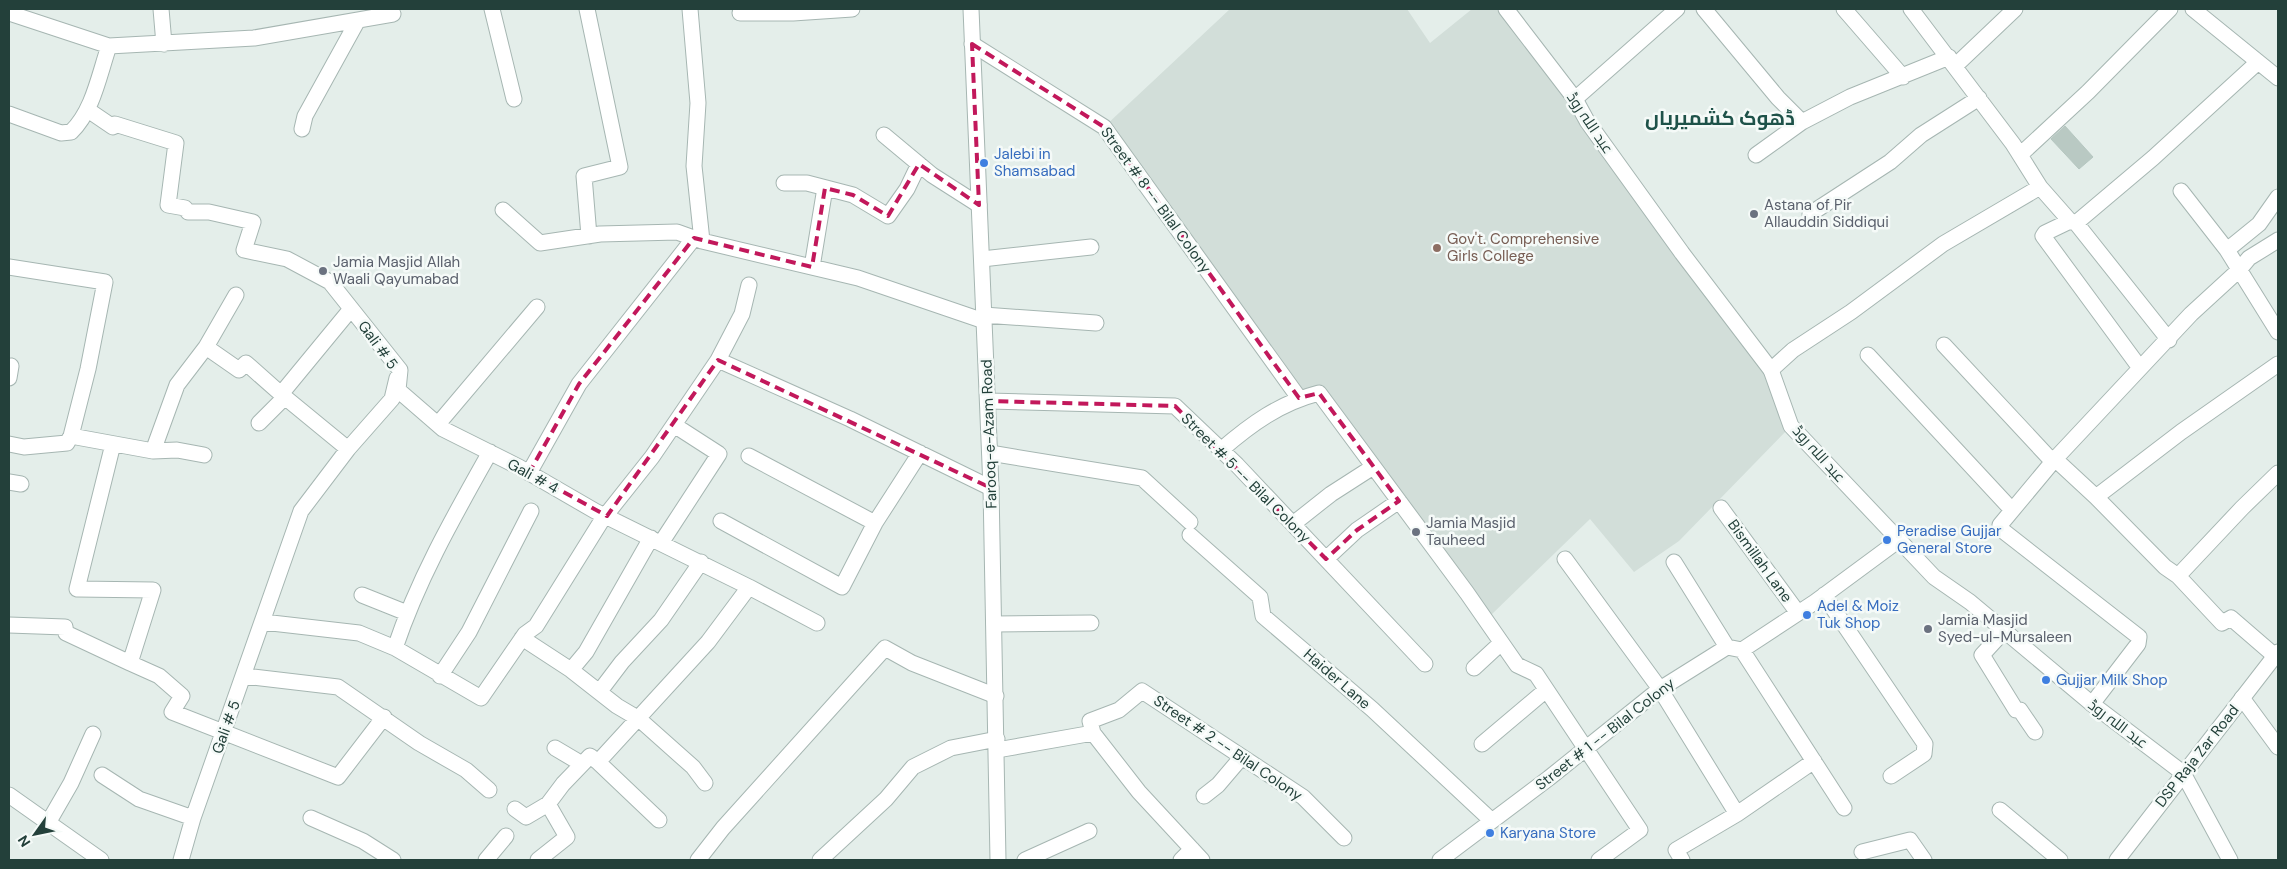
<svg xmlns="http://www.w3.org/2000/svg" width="2287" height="869" viewBox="0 0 2287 869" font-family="'DM Sans',Cairo,sans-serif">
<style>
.built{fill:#d2ded9}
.building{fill:#b9c9c3;stroke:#b6c7c1}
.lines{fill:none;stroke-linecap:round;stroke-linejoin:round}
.minor-casing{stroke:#a6b6b2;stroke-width:17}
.tertiary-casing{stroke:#a6b6b2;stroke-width:17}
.minor{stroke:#fff;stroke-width:15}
.tertiary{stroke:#fff;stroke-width:15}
.marked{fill:none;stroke:#c2185b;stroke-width:4;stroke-dasharray:10 6;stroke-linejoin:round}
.shop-dot{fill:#3f7fe0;stroke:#f5faf8;stroke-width:2}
.worship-dot{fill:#6b7280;stroke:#f5faf8;stroke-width:2}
.education-dot{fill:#8d6e63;stroke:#f5faf8;stroke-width:2}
.labels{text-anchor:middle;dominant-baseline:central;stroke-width:5;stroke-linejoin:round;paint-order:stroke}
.street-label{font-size:15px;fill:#23403a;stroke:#f5faf8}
.shop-label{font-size:15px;fill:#366cbe;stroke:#f5faf8;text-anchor:start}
.worship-label{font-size:15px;fill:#5b616d;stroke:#f5faf8;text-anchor:start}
.education-label{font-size:15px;fill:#785e54;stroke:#f5faf8;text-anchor:start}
.district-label{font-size:20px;font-weight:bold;fill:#1e5249;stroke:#f5faf8}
</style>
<rect width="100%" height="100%" fill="#e4eeea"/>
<path class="built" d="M1230,9H1407L1430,43L1472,9H1506L1771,370L1791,426L1679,541L1634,572L1590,519L1490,616L1319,393L1299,398L1104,127Z"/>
<path class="building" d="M2065,126L2093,157L2079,169L2051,139Z"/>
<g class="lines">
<defs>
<path id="minor" d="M161,9L164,44
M492,9L514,99
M587,9L620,167L584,176L589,236
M690,9L698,103L694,166L702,241
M1704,9L1778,98L1802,122
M1844,9L1903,77
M1911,9L2013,144L2040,187L2070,221L2076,223L2169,340
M2193,9L2278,78
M9,13L109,46L254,38L393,14
M740,13H793L852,9
M972,44L1104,127L1299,398
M1955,66L2015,9
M1575,99L1677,9
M88,110L113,127L115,124L176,143L168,205L185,208L188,212H209L253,222L244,250L287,259L330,282L400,370
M9,114L61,133L71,132C93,111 99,75 109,46
M302,129L305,116L358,20
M884,135L932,175L979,205
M1756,155L1802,122L1850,97L1949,57
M2020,155L2088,92L2170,9
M784,183H807L853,195L888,216L907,189L919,164
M2181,191L2227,250
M2278,197L2259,224L2227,250L2278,332
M503,210L540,243L600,234L677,232L702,241L858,278L984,321
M1810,214L1890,162L1921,135L1979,98
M2070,221L2045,233L2043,236L2140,368
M2076,223L2153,158L2258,62
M982,259L1091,247
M9,267L105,282L88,369L71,436
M812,267L825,188
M984,315L1096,323
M1944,345L2053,462
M206,347L236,295
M1868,355L2012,510
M718,360L742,314L749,285
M400,370L398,390L443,429L519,467L595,511L749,587L708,642L598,762L590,756L563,784L548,804L567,837L538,860
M1771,370L1793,350L1851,312L1943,244L2040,187
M9,378L11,366
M988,401L1175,406L1237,465L1425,664
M259,423L285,397
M438,424L537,307
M9,444L24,447L67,443L71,436L153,451L177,385L206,347L239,370L246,363L281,394
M113,444L77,589L153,590L130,663L159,676L182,696L172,712L338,777L384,717
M348,449L281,394L351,309
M1221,450C1251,424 1280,403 1319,393L1467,593L1517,665L1536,674L1640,830L1599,860
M153,451L177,450L204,455
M990,453L1142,478L1190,522
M749,456L875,523
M2055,459L2096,497L2165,567L2178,576L2222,623L2231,618L2275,656
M529,473L579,384L694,238
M9,482L21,484
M2096,497L2181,432L2278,364
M1721,508L1798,613
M721,521L842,587L875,523L920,453
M1293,524L1331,494L1373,467
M1190,535L1260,597L1263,616L1372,709L1492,821
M661,543L719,454L674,425
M1326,559L1357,530L1399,501
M1565,559L1660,689L1737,814
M1674,562L1727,647
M2178,576L2242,508L2278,473
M749,587L817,623
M362,595L407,613
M1824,595L1925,744L1924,754L1891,776
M263,622L359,633L395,648L481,698L525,634L536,626L602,520L652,457L718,360L850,419L991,488
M994,624L1091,623
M9,625L65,627L66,633L130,663
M2004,631L1982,655L2016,710H2020L2035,732
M522,638L571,670L617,706L639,719L693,767L705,783
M395,648C418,579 454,516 490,452
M1742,650L1844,808
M1474,668L1501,643
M571,670L586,652L651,538
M244,676L338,687L419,743L466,770L489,790
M440,676L469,632L531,511
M600,691L622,662L661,620L701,562
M2242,698L2278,747
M2092,704L2138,644L2139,637L2002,530L2000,525L2055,459L2191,314L2239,270L2249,258L2278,240
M1093,733L1090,721L1119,710L1142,691L1303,797L1344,838
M1482,744L1546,690
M555,748L582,764
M997,750L1093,733L1139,792L1202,860
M598,762L659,820
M102,775L139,799L193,818
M9,795L101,860
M1204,796L1218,785L1241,758
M515,809L526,817L548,804
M2000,810L2060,860
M311,818L363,841L393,860
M48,823L71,783L93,734
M1862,852L1910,840L1924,860
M181,860L193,818L301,511L348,449L392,399L397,378
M486,860L506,836
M698,860L723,828L885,648L912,663L996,696
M820,860L886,799L913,767L951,748L997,739
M1025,860L1089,831
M1181,860L1192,849
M1440,860L1549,778L1660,689L1727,647L1742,650L1815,602L1899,540
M1682,860L1676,850L1737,814L1814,761"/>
<path id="tertiary" d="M971,9L991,488L998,860
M1506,9L1575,99L1587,121L1682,253L1771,370L1791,426L1934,577L1970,602L2092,704L2183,773L2230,860
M2117,860L2278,652"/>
</defs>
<use href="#minor" class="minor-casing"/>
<use href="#tertiary" class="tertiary-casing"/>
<use href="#minor" class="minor"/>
<use href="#tertiary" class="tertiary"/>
</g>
<path class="marked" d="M972,44L1104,127L1299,398L1319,393L1399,501L1357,530L1326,559L1175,406L988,401L991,488L718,360L607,516L529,473L579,384L694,238L812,267L825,188L853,195L888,216L919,164L979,205Z"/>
<g class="shop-dot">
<circle cx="984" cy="163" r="5"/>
<circle cx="1887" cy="540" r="5"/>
<circle cx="1807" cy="615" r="5"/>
<circle cx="2046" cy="680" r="5"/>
<circle cx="1490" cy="833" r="5"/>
</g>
<g class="worship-dot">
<circle cx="1754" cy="214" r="5"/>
<circle cx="323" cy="271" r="5"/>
<circle cx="1416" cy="532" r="5"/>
<circle cx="1928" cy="629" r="5"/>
</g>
<circle class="education-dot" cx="1437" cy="248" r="5"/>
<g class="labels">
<g class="street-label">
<text transform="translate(1590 123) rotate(56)">عبد اللہ روڈ</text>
<text transform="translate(1156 200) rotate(54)">Street # 8 -- Bilal Colony</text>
<text transform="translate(378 345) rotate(54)">Gali # 5</text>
<text transform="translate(989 434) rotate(-92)">Farooq-e-Azam Road</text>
<text transform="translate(1819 454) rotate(48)">عبد اللہ روڈ</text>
<text transform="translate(533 476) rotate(29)">Gali # 4</text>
<text transform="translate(1246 478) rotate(45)">Street # 5 -- Bilal Colony</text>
<text transform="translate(1760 561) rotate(54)">Bismillah Lane</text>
<text transform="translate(1337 679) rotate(41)">Haider Lane</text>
<text transform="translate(2118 724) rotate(37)">عبد اللہ روڈ</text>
<text transform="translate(226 727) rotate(-70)">Gali # 5</text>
<text transform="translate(1605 734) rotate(-38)">Street # 1 -- Bilal Colony</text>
<text transform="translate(1228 748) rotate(34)">Street # 2 -- Bilal Colony</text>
<text transform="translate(2197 756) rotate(-52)">DSP Raja Zar Road</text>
</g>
<g class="shop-label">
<text x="994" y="154">Jalebi in<tspan x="994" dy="17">Shamsabad</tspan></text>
<text x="1897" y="531">Peradise Gujjar<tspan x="1897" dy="17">General Store</tspan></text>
<text x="1817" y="606">Adel &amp; Moiz<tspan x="1817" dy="17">Tuk Shop</tspan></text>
<text x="2056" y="680">Gujjar Milk Shop</text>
<text x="1500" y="833">Karyana Store</text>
</g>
<g class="worship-label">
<text x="1764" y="205">Astana of Pir<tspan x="1764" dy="17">Allauddin Siddiqui</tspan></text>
<text x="333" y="262">Jamia Masjid Allah<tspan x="333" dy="17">Waali Qayumabad</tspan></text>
<text x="1426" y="523">Jamia Masjid<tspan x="1426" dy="17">Tauheed</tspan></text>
<text x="1938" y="620">Jamia Masjid<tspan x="1938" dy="17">Syed-ul-Mursaleen</tspan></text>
</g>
<g class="education-label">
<text x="1447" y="239">Gov't. Comprehensive<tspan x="1447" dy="17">Girls College</tspan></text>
</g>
<g class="district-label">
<text x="1720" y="118">ڈھوک کشمیریاں</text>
</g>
</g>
<rect width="2287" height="869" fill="none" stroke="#23403a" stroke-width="20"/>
<g transform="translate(35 834) rotate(237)" stroke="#f5faf8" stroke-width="4" paint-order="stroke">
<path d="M0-4L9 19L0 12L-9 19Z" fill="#23403a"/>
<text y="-8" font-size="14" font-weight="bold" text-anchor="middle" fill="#23403a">N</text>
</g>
</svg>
